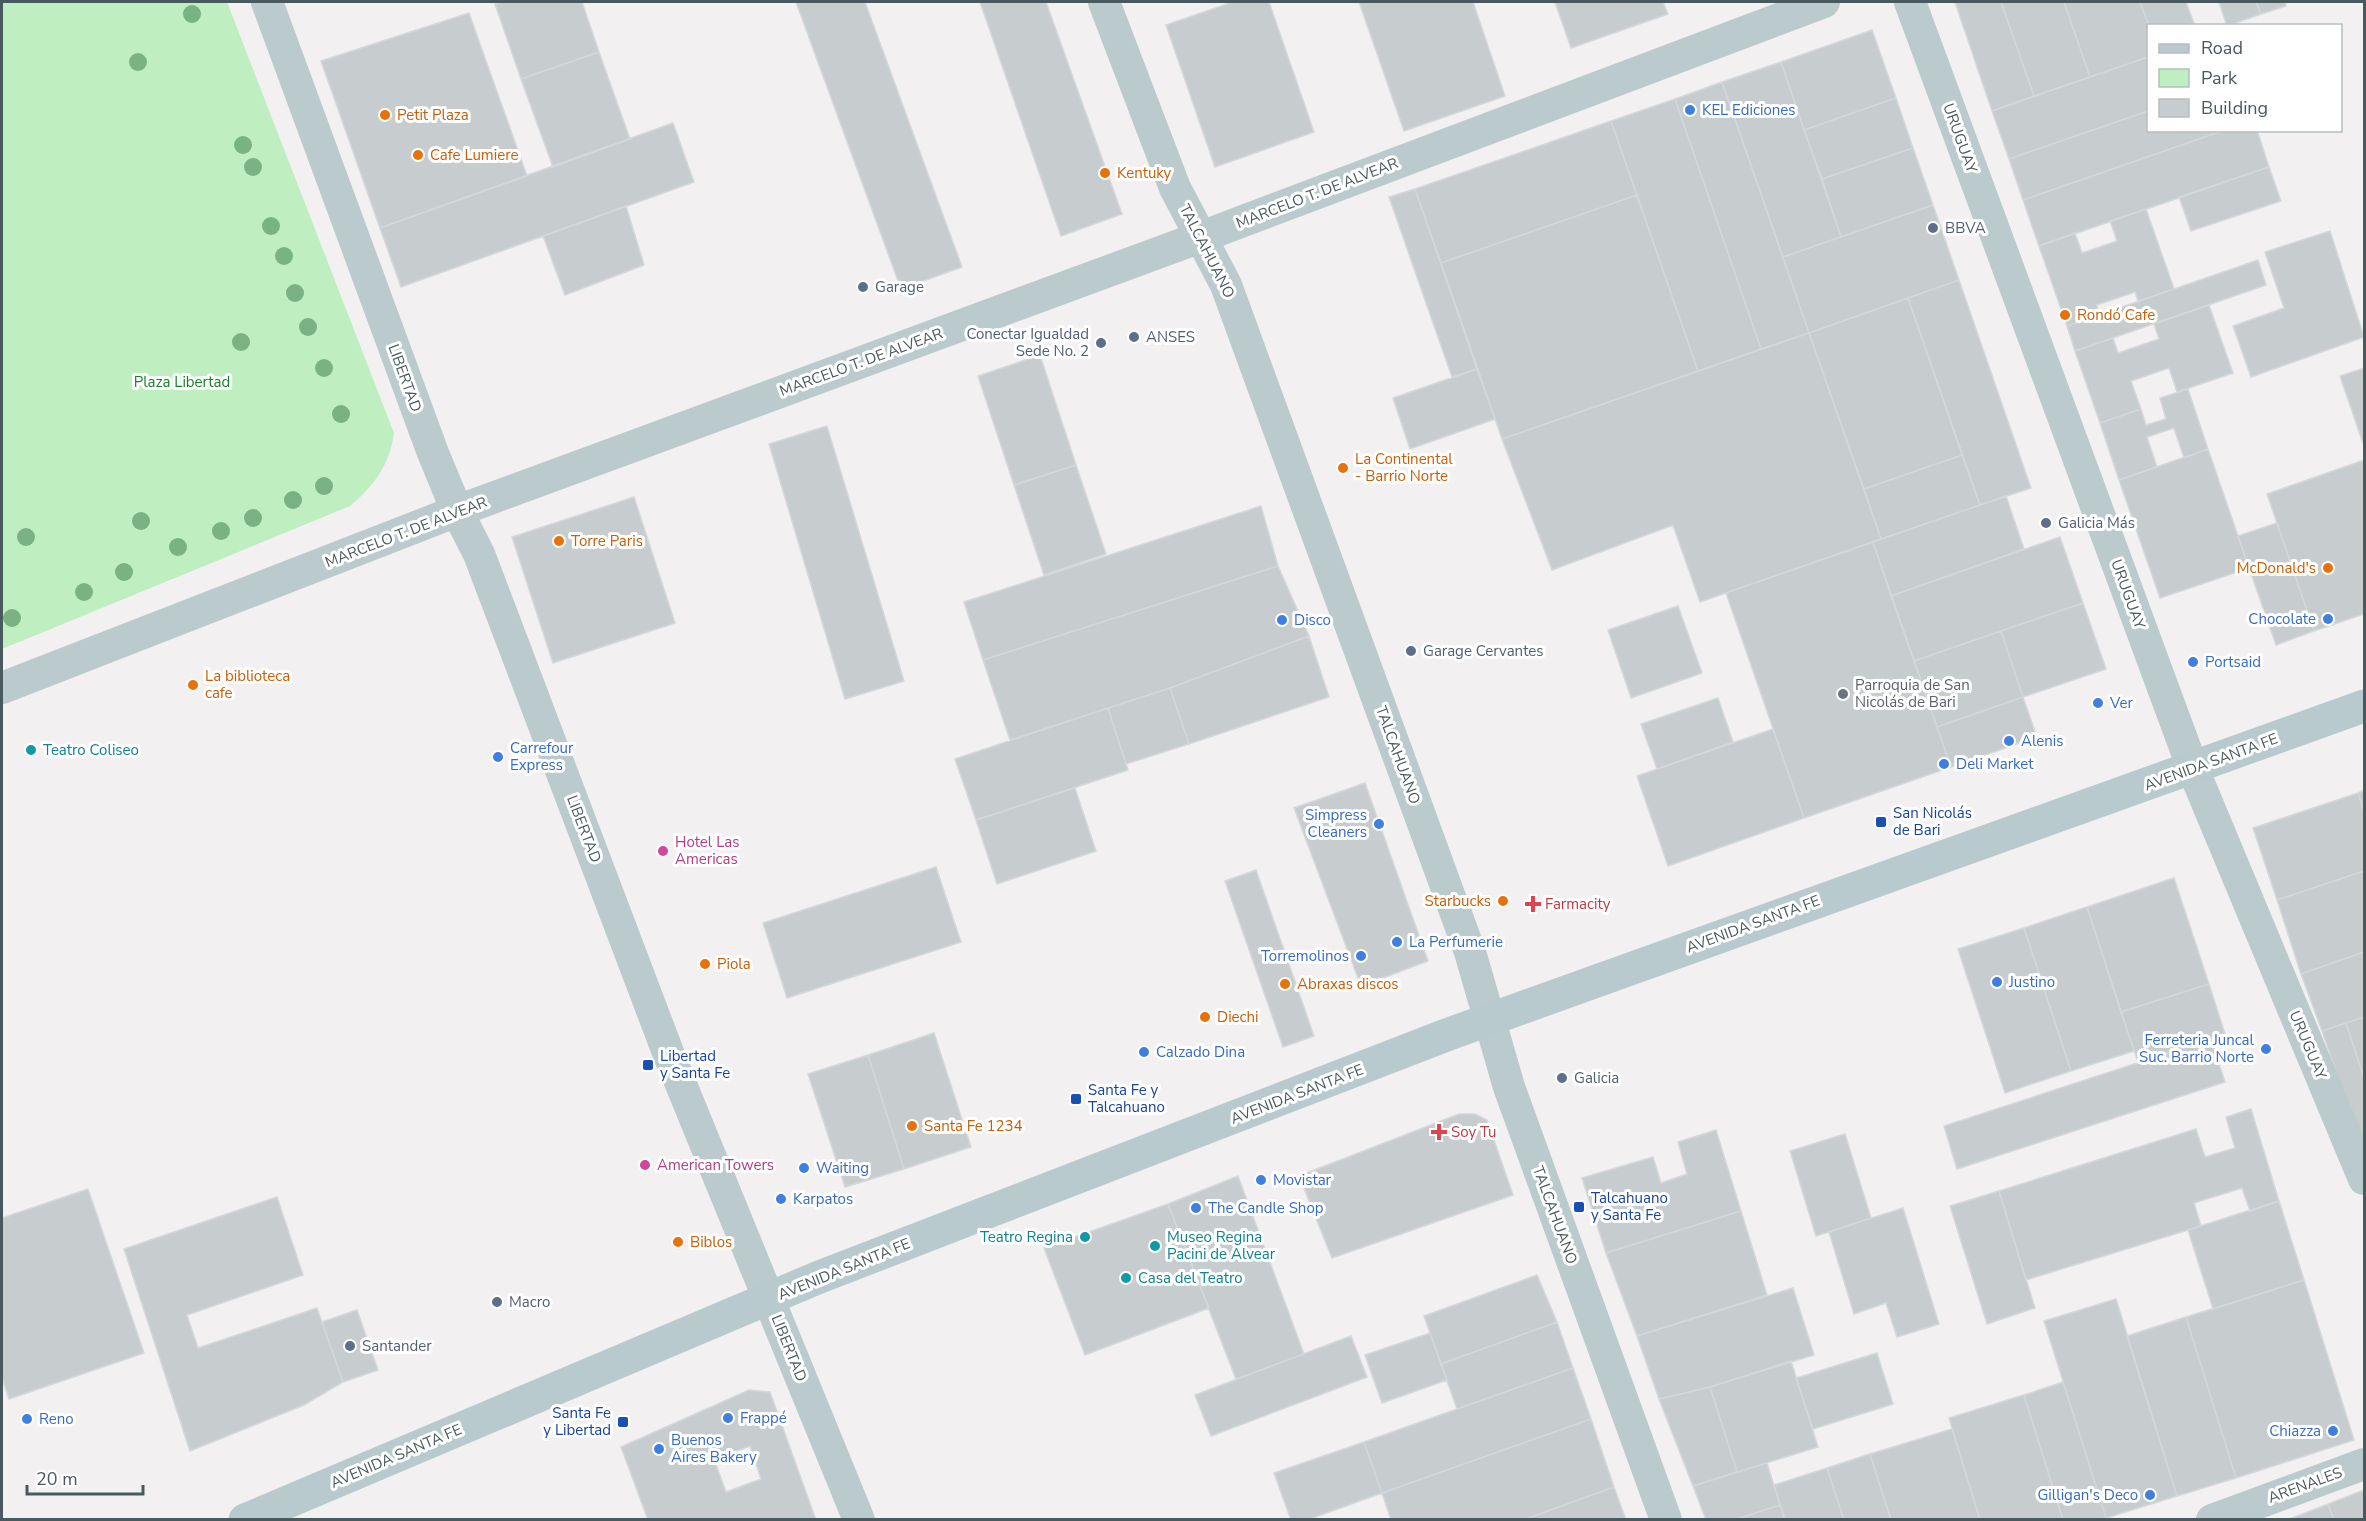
<svg xmlns="http://www.w3.org/2000/svg" width="2366" height="1521" viewBox="0 0 2366 1521" font-family="'Nunito Sans',sans-serif">
<style>
.green{fill:#bfefc1}
.building{fill:#c7cdcf;stroke:#d4d8db;stroke-width:1.5;fill-rule:evenodd}
.lines{fill:none;stroke-linecap:round;stroke-linejoin:round}
.street{stroke:#bbcacc;stroke-width:32}
.secondary{stroke:#b9cace;stroke-width:33}
.tree{fill:#7ab283}
.shop-dot{fill:#3f7fe0;stroke:#fff;stroke-width:2}
.food-dot{fill:#e8710a;stroke:#fff;stroke-width:2}
.service-dot{fill:#5c6f8a;stroke:#fff;stroke-width:2}
.worship-dot{fill:#6b7280;stroke:#fff;stroke-width:2}
.culture-dot{fill:#0f9aa8;stroke:#fff;stroke-width:2}
.transit-dot{fill:#1a4fb4;stroke:#fff;stroke-width:2}
.hotel-dot{fill:#d1479c;stroke:#fff;stroke-width:2}
.health-dot{fill:#e0444e;stroke:#fff;stroke-width:2}
.labels{text-anchor:middle;dominant-baseline:central;stroke-width:6;stroke-linejoin:round;paint-order:stroke}
.shop-label{font-size:15px;fill:#366cbe;stroke:#fff;text-anchor:start}
.food-label{font-size:15px;fill:#c56008;stroke:#fff;text-anchor:start}
.street-label{font-size:15px;fill:#485a5d;stroke:#fff}
.service-label{font-size:15px;fill:#4e5e75;stroke:#fff;text-anchor:start}
.park-label{font-size:15px;fill:#187f29;stroke:#fff}
.worship-label{font-size:15px;fill:#5b616d;stroke:#fff;text-anchor:start}
.culture-label{font-size:15px;fill:#0d838f;stroke:#fff;text-anchor:start}
.transit-label{font-size:15px;fill:#164399;stroke:#fff;text-anchor:start}
.hotel-label{font-size:15px;fill:#b23c85;stroke:#fff;text-anchor:start}
.health-label{font-size:15px;fill:#be3a42;stroke:#fff;text-anchor:start}
</style>
<rect width="100%" height="100%" fill="#f2f0f0"/>
<path class="green" d="M2,2H227L394,433C390,464 374,486 350,506L2,649Z"/>
<path class="building" d="M502,2H582L599,52L521,79L495,4Z
M796,2H865L962,267L901,289Z
M980,2H1046L1122,214L1061,236Z
M1233,2H1269L1314,132L1215,167L1166,25Z
M1359,2H1473L1505,96L1404,131Z
M1555,2H1663L1668,14L1571,48Z
M1955,2H2001L2034,96L1992,111Z
M2001,2H2064L2090,77L2034,96Z
M2064,2H2140L2149,26L2148,57L2090,77Z
M2140,2H2186L2195,26H2149Z
M2219,2H2256L2261,14L2227,26Z
M2256,2H2285L2286,6L2261,14Z
M469,13L527,176L380,228L321,61Z
M1872,30L1896,98L1804,130L1781,62Z
M599,52L630,139L553,167L521,79Z
M2148,57V111L2009,159L1992,111Z
M1781,62L1841,237L1783,257L1722,82Z
M1722,82L1809,333L1761,349L1675,99Z
M1896,98L1913,148L1822,179L1804,130Z
M1675,99L1761,349L1698,371L1611,121Z
M2148,111V130H2225L2023,200L2009,159Z
M1611,121L1637,195L1441,263L1415,189Z
M673,123L694,182L401,287L380,228Z
M2225,130H2257L2269,167L2039,246L2023,200Z
M1913,148L1933,205L1841,237L1822,179Z
M2269,167L2281,201L2191,231L2179,197Z
M1415,189L1477,369L1452,377L1389,197Z
M1637,195L1698,371L1502,439L1441,263Z
M1933,205L1959,280L1809,333L1783,257Z
M626,206L644,265L565,295L543,236Z
M2146,209L2174,289L2138,301L2135,292L2097,305L2099,315L2067,326L2039,246L2075,233L2082,253L2117,241L2110,221Z
M2330,231L2364,337L2251,377L2233,326L2284,308L2265,252Z
M2258,260L2266,285L2075,351L2067,326Z
M1959,280L2031,488L1980,505L1908,298Z
M1908,298L1962,455L1864,489L1809,333Z
M2209,305L2233,373L2177,392L2169,368L2131,381L2141,409L2100,423L2075,351L2113,338L2118,353L2159,339L2154,324Z
M1809,333L1881,539L1700,602L1673,525L1552,570L1502,439Z
M1040,355L1076,465L1014,485L978,376Z
M2364,368V446L2340,376Z
M1477,369L1495,419L1410,449L1393,398Z
M2188,389L2208,449L2184,458L2174,428L2147,437L2157,467L2119,480L2100,423L2141,409L2146,425L2166,419L2160,398Z
M827,426L904,681L845,699L769,444Z
M2208,449L2249,568L2160,598L2119,480Z
M1962,455L1980,505L1881,539L1864,489Z
M2364,460V614L2314,631L2267,494Z
M1076,465L1106,554L1044,575L1014,485Z
M2006,496L2024,549L1891,596L1873,542Z
M634,497L675,623L553,663L512,537Z
M1261,506L1278,566L983,660L964,602Z
M2277,523L2314,631L2276,645L2238,536Z
M2060,537L2083,603L1914,661L1891,596Z
M1873,542L1951,767L1804,818L1726,593Z
M1278,566L1309,636L1170,688L1010,740L983,660Z
M2083,603L2106,669L2023,697L2001,631Z
M1678,606L1702,673L1631,698L1608,630Z
M2001,631L2023,697L1937,727L1914,661Z
M1309,636L1329,697L1189,744L1170,688Z
M1170,688L1189,744L1126,764L1108,708Z
M2023,697L2037,737L1951,767L1937,727Z
M1718,698L1733,742L1657,769L1641,724Z
M1108,708L1128,770L976,820L955,759Z
M1773,729L1804,818L1668,866L1637,776Z
M1365,783L1428,961L1361,986L1294,808Z
M1075,788L1096,851L997,884L976,820Z
M2364,790V812L2358,793Z
M2358,793L2364,812V871L2277,900L2253,828Z
M936,867L961,942L787,998L763,923Z
M1256,870L1314,1036L1283,1047L1225,881Z
M2364,871V952L2301,974L2277,900Z
M2174,878L2209,984L2121,1012L2087,907Z
M2087,907L2134,1051L2071,1071L2024,928Z
M2024,928L2071,1071L2005,1093L1958,949Z
M2364,952V1017L2322,1031L2301,974Z
M2209,984L2225,1034L2138,1062L2121,1012Z
M2364,1017V1078L2346,1023Z
M2346,1023L2364,1078V1140L2360,1142L2322,1031Z
M934,1033L971,1147L904,1169L868,1055Z
M2211,1039L2225,1082L1957,1169L1944,1126Z
M868,1055L904,1169L845,1187L808,1074Z
M2251,1109L2279,1201L2250,1211L2242,1188L2194,1203L2201,1226L2026,1280L1999,1191L2196,1129L2205,1157L2235,1148L2226,1117Z
M1459,1114H1475L1487,1120L1513,1195L1332,1258L1299,1176Z
M1716,1130L1741,1211L1606,1253L1582,1178L1653,1157L1661,1183L1687,1174L1678,1142Z
M1845,1134L1871,1218L1816,1236L1790,1151Z
M1238,1176L1304,1354L1236,1379L1168,1204Z
M88,1189L144,1353L9,1399L2,1378V1218Z
M1999,1191L2035,1308L1987,1324L1950,1206Z
M277,1197L303,1275L187,1315L198,1348L317,1308L343,1382L304,1405L190,1451L124,1249Z
M2279,1201L2304,1280L2213,1309L2188,1230Z
M1168,1204L1209,1308L1085,1355L1044,1248Z
M1903,1208L1939,1324L1897,1337L1886,1303L1854,1314L1829,1232Z
M1741,1211L1767,1295L1637,1336L1606,1253Z
M1537,1275L1557,1322L1441,1364L1424,1316Z
M2304,1280L2354,1440L2236,1478L2186,1317Z
M1793,1288L1814,1355L1710,1387L1659,1399L1637,1336Z
M2116,1299L2177,1496L2106,1518L2044,1321Z
M357,1310L378,1370L343,1382L322,1322Z
M2186,1317L2236,1478L2177,1496L2127,1336Z
M1557,1322L1573,1368L1457,1409L1441,1364Z
M1430,1333L1447,1380L1382,1403L1365,1355Z
M1351,1336L1367,1377L1211,1436L1195,1395Z
M1877,1353L1893,1404L1813,1429L1796,1378Z
M1791,1361L1818,1447L1737,1472L1710,1387Z
M1573,1368L1591,1419L1382,1493L1364,1442Z
M2063,1382L2106,1518L2102,1520H2063L2024,1395Z
M1710,1387L1737,1472L1693,1486L1659,1399Z
M749,1390L770,1392L816,1520H648L621,1447ZM750,1446L761,1479L726,1492L714,1459Z
M2024,1395L2063,1520H1980L1949,1418Z
M1591,1419L1614,1487L1523,1520H1391L1382,1493Z
M1952,1429L1980,1520H1891L1870,1454Z
M1364,1442L1382,1493L1307,1520H1291L1274,1473Z
M1870,1454L1891,1520H1844L1827,1468Z
M1767,1463L1780,1505L1734,1520H1706L1693,1486Z
M1827,1468L1844,1520H1785L1774,1485Z
M1614,1487L1626,1520H1523Z
M2364,1490V1520H2334L2328,1504Z
M2328,1504L2334,1520H2287Z
M1780,1505L1785,1520H1734Z"/>
<g class="lines">
<path class="street" d="M267,2L433,453L457,511L479,554L669,1055L859,1520
M1104,2L1175,188L1226,285L1470,952L1509,1087L1666,1520
M1910,2L2193,769L2364,1179
M2,688L457,511L1201,237L1824,2
M2212,1520L2364,1464"/>
<path class="secondary" d="M245,1520L817,1278L1449,1034L2364,706"/>
</g>
<g class="tree">
<circle cx="192" cy="14" r="9"/>
<circle cx="138" cy="62" r="9"/>
<circle cx="243" cy="145" r="9"/>
<circle cx="253" cy="167" r="9"/>
<circle cx="271" cy="226" r="9"/>
<circle cx="284" cy="256" r="9"/>
<circle cx="295" cy="293" r="9"/>
<circle cx="308" cy="327" r="9"/>
<circle cx="241" cy="342" r="9"/>
<circle cx="324" cy="368" r="9"/>
<circle cx="341" cy="414" r="9"/>
<circle cx="324" cy="486" r="9"/>
<circle cx="293" cy="500" r="9"/>
<circle cx="253" cy="518" r="9"/>
<circle cx="141" cy="521" r="9"/>
<circle cx="221" cy="531" r="9"/>
<circle cx="26" cy="537" r="9"/>
<circle cx="178" cy="547" r="9"/>
<circle cx="124" cy="572" r="9"/>
<circle cx="84" cy="592" r="9"/>
<circle cx="12" cy="618" r="9"/>
</g>
<g class="shop-dot">
<circle cx="1690" cy="110" r="6"/>
<circle cx="2328" cy="619" r="6"/>
<circle cx="1282" cy="620" r="6"/>
<circle cx="2193" cy="662" r="6"/>
<circle cx="2098" cy="703" r="6"/>
<circle cx="2009" cy="741" r="6"/>
<circle cx="498" cy="757" r="6"/>
<circle cx="1944" cy="764" r="6"/>
<circle cx="1379" cy="824" r="6"/>
<circle cx="1397" cy="942" r="6"/>
<circle cx="1361" cy="956" r="6"/>
<circle cx="1997" cy="982" r="6"/>
<circle cx="2266" cy="1049" r="6"/>
<circle cx="1144" cy="1052" r="6"/>
<circle cx="804" cy="1168" r="6"/>
<circle cx="1261" cy="1180" r="6"/>
<circle cx="781" cy="1199" r="6"/>
<circle cx="1196" cy="1208" r="6"/>
<circle cx="728" cy="1418" r="6"/>
<circle cx="27" cy="1419" r="6"/>
<circle cx="2333" cy="1431" r="6"/>
<circle cx="659" cy="1449" r="6"/>
<circle cx="2150" cy="1495" r="6"/>
</g>
<g class="food-dot">
<circle cx="385" cy="115" r="6"/>
<circle cx="418" cy="155" r="6"/>
<circle cx="1105" cy="173" r="6"/>
<circle cx="2065" cy="315" r="6"/>
<circle cx="1343" cy="468" r="6"/>
<circle cx="559" cy="541" r="6"/>
<circle cx="2328" cy="568" r="6"/>
<circle cx="193" cy="685" r="6"/>
<circle cx="1503" cy="901" r="6"/>
<circle cx="705" cy="964" r="6"/>
<circle cx="1285" cy="984" r="6"/>
<circle cx="1205" cy="1017" r="6"/>
<circle cx="912" cy="1126" r="6"/>
<circle cx="678" cy="1242" r="6"/>
</g>
<g class="service-dot">
<circle cx="1933" cy="228" r="6"/>
<circle cx="863" cy="287" r="6"/>
<circle cx="1134" cy="337" r="6"/>
<circle cx="1101" cy="343" r="6"/>
<circle cx="2046" cy="523" r="6"/>
<circle cx="1411" cy="651" r="6"/>
<circle cx="1562" cy="1078" r="6"/>
<circle cx="497" cy="1302" r="6"/>
<circle cx="350" cy="1346" r="6"/>
</g>
<circle class="worship-dot" cx="1843" cy="694" r="6"/>
<g class="culture-dot">
<circle cx="31" cy="750" r="6"/>
<circle cx="1085" cy="1237" r="6"/>
<circle cx="1155" cy="1246" r="6"/>
<circle cx="1126" cy="1278" r="6"/>
</g>
<g class="transit-dot">
<rect x="1875" y="816" width="12" height="12" rx="3"/>
<rect x="642" y="1059" width="12" height="12" rx="3"/>
<rect x="1070" y="1093" width="12" height="12" rx="3"/>
<rect x="1573" y="1201" width="12" height="12" rx="3"/>
<rect x="617" y="1416" width="12" height="12" rx="3"/>
</g>
<g class="hotel-dot">
<circle cx="663" cy="851" r="6"/>
<circle cx="645" cy="1165" r="6"/>
</g>
<g class="health-dot">
<path d="M1530 895h6v6h6v6h-6v6h-6v-6h-6v-6h6z"/>
<path d="M1436 1123h6v6h6v6h-6v6h-6v-6h-6v-6h6z"/>
</g>
<g class="labels">
<g class="shop-label">
<text x="1702" y="110">KEL Ediciones</text>
<text x="2316" y="619" text-anchor="end">Chocolate</text>
<text x="1294" y="620">Disco</text>
<text x="2205" y="662">Portsaid</text>
<text x="2110" y="703">Ver</text>
<text x="2021" y="741">Alenis</text>
<text x="510" y="748">Carrefour<tspan x="510" dy="17">Express</tspan></text>
<text x="1956" y="764">Deli Market</text>
<text x="1367" y="815" text-anchor="end">Simpress<tspan x="1367" dy="17">Cleaners</tspan></text>
<text x="1409" y="942">La Perfumerie</text>
<text x="1349" y="956" text-anchor="end">Torremolinos</text>
<text x="2009" y="982">Justino</text>
<text x="2254" y="1040" text-anchor="end">Ferreteria Juncal<tspan x="2254" dy="17">Suc. Barrio Norte</tspan></text>
<text x="1156" y="1052">Calzado Dina</text>
<text x="816" y="1168">Waiting</text>
<text x="1273" y="1180">Movistar</text>
<text x="793" y="1199">Karpatos</text>
<text x="1208" y="1208">The Candle Shop</text>
<text x="740" y="1418">Frappé</text>
<text x="39" y="1419">Reno</text>
<text x="2321" y="1431" text-anchor="end">Chiazza</text>
<text x="671" y="1440">Buenos<tspan x="671" dy="17">Aires Bakery</tspan></text>
<text x="2138" y="1495" text-anchor="end">Gilligan's Deco</text>
</g>
<g class="food-label">
<text x="397" y="115">Petit Plaza</text>
<text x="430" y="155">Cafe Lumiere</text>
<text x="1117" y="173">Kentuky</text>
<text x="2077" y="315">Rondó Cafe</text>
<text x="1355" y="459">La Continental<tspan x="1355" dy="17">- Barrio Norte</tspan></text>
<text x="571" y="541">Torre Paris</text>
<text x="2316" y="568" text-anchor="end">McDonald's</text>
<text x="205" y="676">La biblioteca<tspan x="205" dy="17">cafe</tspan></text>
<text x="1491" y="901" text-anchor="end">Starbucks</text>
<text x="717" y="964">Piola</text>
<text x="1297" y="984">Abraxas discos</text>
<text x="1217" y="1017">Diechi</text>
<text x="924" y="1126">Santa Fe 1234</text>
<text x="690" y="1242">Biblos</text>
</g>
<g class="street-label">
<text transform="translate(1960 138) rotate(70)">URUGUAY</text>
<text transform="translate(1317 193) rotate(-21)">MARCELO T. DE ALVEAR</text>
<text transform="translate(1207 251) rotate(63)">TALCAHUANO</text>
<text transform="translate(861 362) rotate(-20)">MARCELO T. DE ALVEAR</text>
<text transform="translate(405 378) rotate(70)">LIBERTAD</text>
<text transform="translate(406 532) rotate(-21)">MARCELO T. DE ALVEAR</text>
<text transform="translate(2128 594) rotate(70)">URUGUAY</text>
<text transform="translate(1398 755) rotate(70)">TALCAHUANO</text>
<text transform="translate(2211 762) rotate(-20)">AVENIDA SANTA FE</text>
<text transform="translate(584 829) rotate(69)">LIBERTAD</text>
<text transform="translate(1753 924) rotate(-20)">AVENIDA SANTA FE</text>
<text transform="translate(2308 1045) rotate(67)">URUGUAY</text>
<text transform="translate(1297 1094) rotate(-21)">AVENIDA SANTA FE</text>
<text transform="translate(1555 1215) rotate(70)">TALCAHUANO</text>
<text transform="translate(844 1269) rotate(-22)">AVENIDA SANTA FE</text>
<text transform="translate(789 1348) rotate(68)">LIBERTAD</text>
<text transform="translate(396 1456) rotate(-23)">AVENIDA SANTA FE</text>
<text transform="translate(2305 1485) rotate(-20)">ARENALES</text>
</g>
<g class="service-label">
<text x="1945" y="228">BBVA</text>
<text x="875" y="287">Garage</text>
<text x="1089" y="334" text-anchor="end">Conectar Igualdad<tspan x="1089" dy="17">Sede No. 2</tspan></text>
<text x="1146" y="337">ANSES</text>
<text x="2058" y="523">Galicia Más</text>
<text x="1423" y="651">Garage Cervantes</text>
<text x="1574" y="1078">Galicia</text>
<text x="509" y="1302">Macro</text>
<text x="362" y="1346">Santander</text>
</g>
<g class="park-label">
<text x="182" y="382">Plaza Libertad</text>
</g>
<g class="worship-label">
<text x="1855" y="685">Parroquia de San<tspan x="1855" dy="17">Nicolás de Bari</tspan></text>
</g>
<g class="culture-label">
<text x="43" y="750">Teatro Coliseo</text>
<text x="1073" y="1237" text-anchor="end">Teatro Regina</text>
<text x="1167" y="1237">Museo Regina<tspan x="1167" dy="17">Pacini de Alvear</tspan></text>
<text x="1138" y="1278">Casa del Teatro</text>
</g>
<g class="transit-label">
<text x="1893" y="813">San Nicolás<tspan x="1893" dy="17">de Bari</tspan></text>
<text x="660" y="1056">Libertad<tspan x="660" dy="17">y Santa Fe</tspan></text>
<text x="1088" y="1090">Santa Fe y<tspan x="1088" dy="17">Talcahuano</tspan></text>
<text x="1591" y="1198">Talcahuano<tspan x="1591" dy="17">y Santa Fe</tspan></text>
<text x="611" y="1413" text-anchor="end">Santa Fe<tspan x="611" dy="17">y Libertad</tspan></text>
</g>
<g class="hotel-label">
<text x="675" y="842">Hotel Las<tspan x="675" dy="17">Americas</tspan></text>
<text x="657" y="1165">American Towers</text>
</g>
<g class="health-label">
<text x="1545" y="904">Farmacity</text>
<text x="1451" y="1132">Soy Tu</text>
</g>
</g>
<rect width="2366" height="1521" fill="none" stroke="#485a5d" stroke-width="6"/>
<rect x="2147" y="24" width="195" height="108" fill="#ffffff" stroke="#b6bdbe" stroke-width="1.5"/>
<rect x="2159" y="44" width="30" height="9" fill="#b9cace" stroke="#b6bdbe" stroke-width="1.5"/>
<text x="2201" y="54" font-size="18" fill="#485a5d">Road</text>
<rect x="2159" y="69" width="30" height="18" fill="#bfefc1" stroke="#b6bdbe" stroke-width="1.5"/>
<text x="2201" y="84" font-size="18" fill="#485a5d">Park</text>
<rect x="2159" y="99" width="30" height="18" fill="#c7cdcf" stroke="#b6bdbe" stroke-width="1.5"/>
<text x="2201" y="114" font-size="18" fill="#485a5d">Building</text>
<path d="M27 1485v9h116v-9" fill="none" stroke="#485a5d" stroke-width="3"/>
<text x="36" y="1485" font-size="18" fill="#485a5d" stroke="#ffffff" stroke-width="4.5" paint-order="stroke">20 m</text>
</svg>
